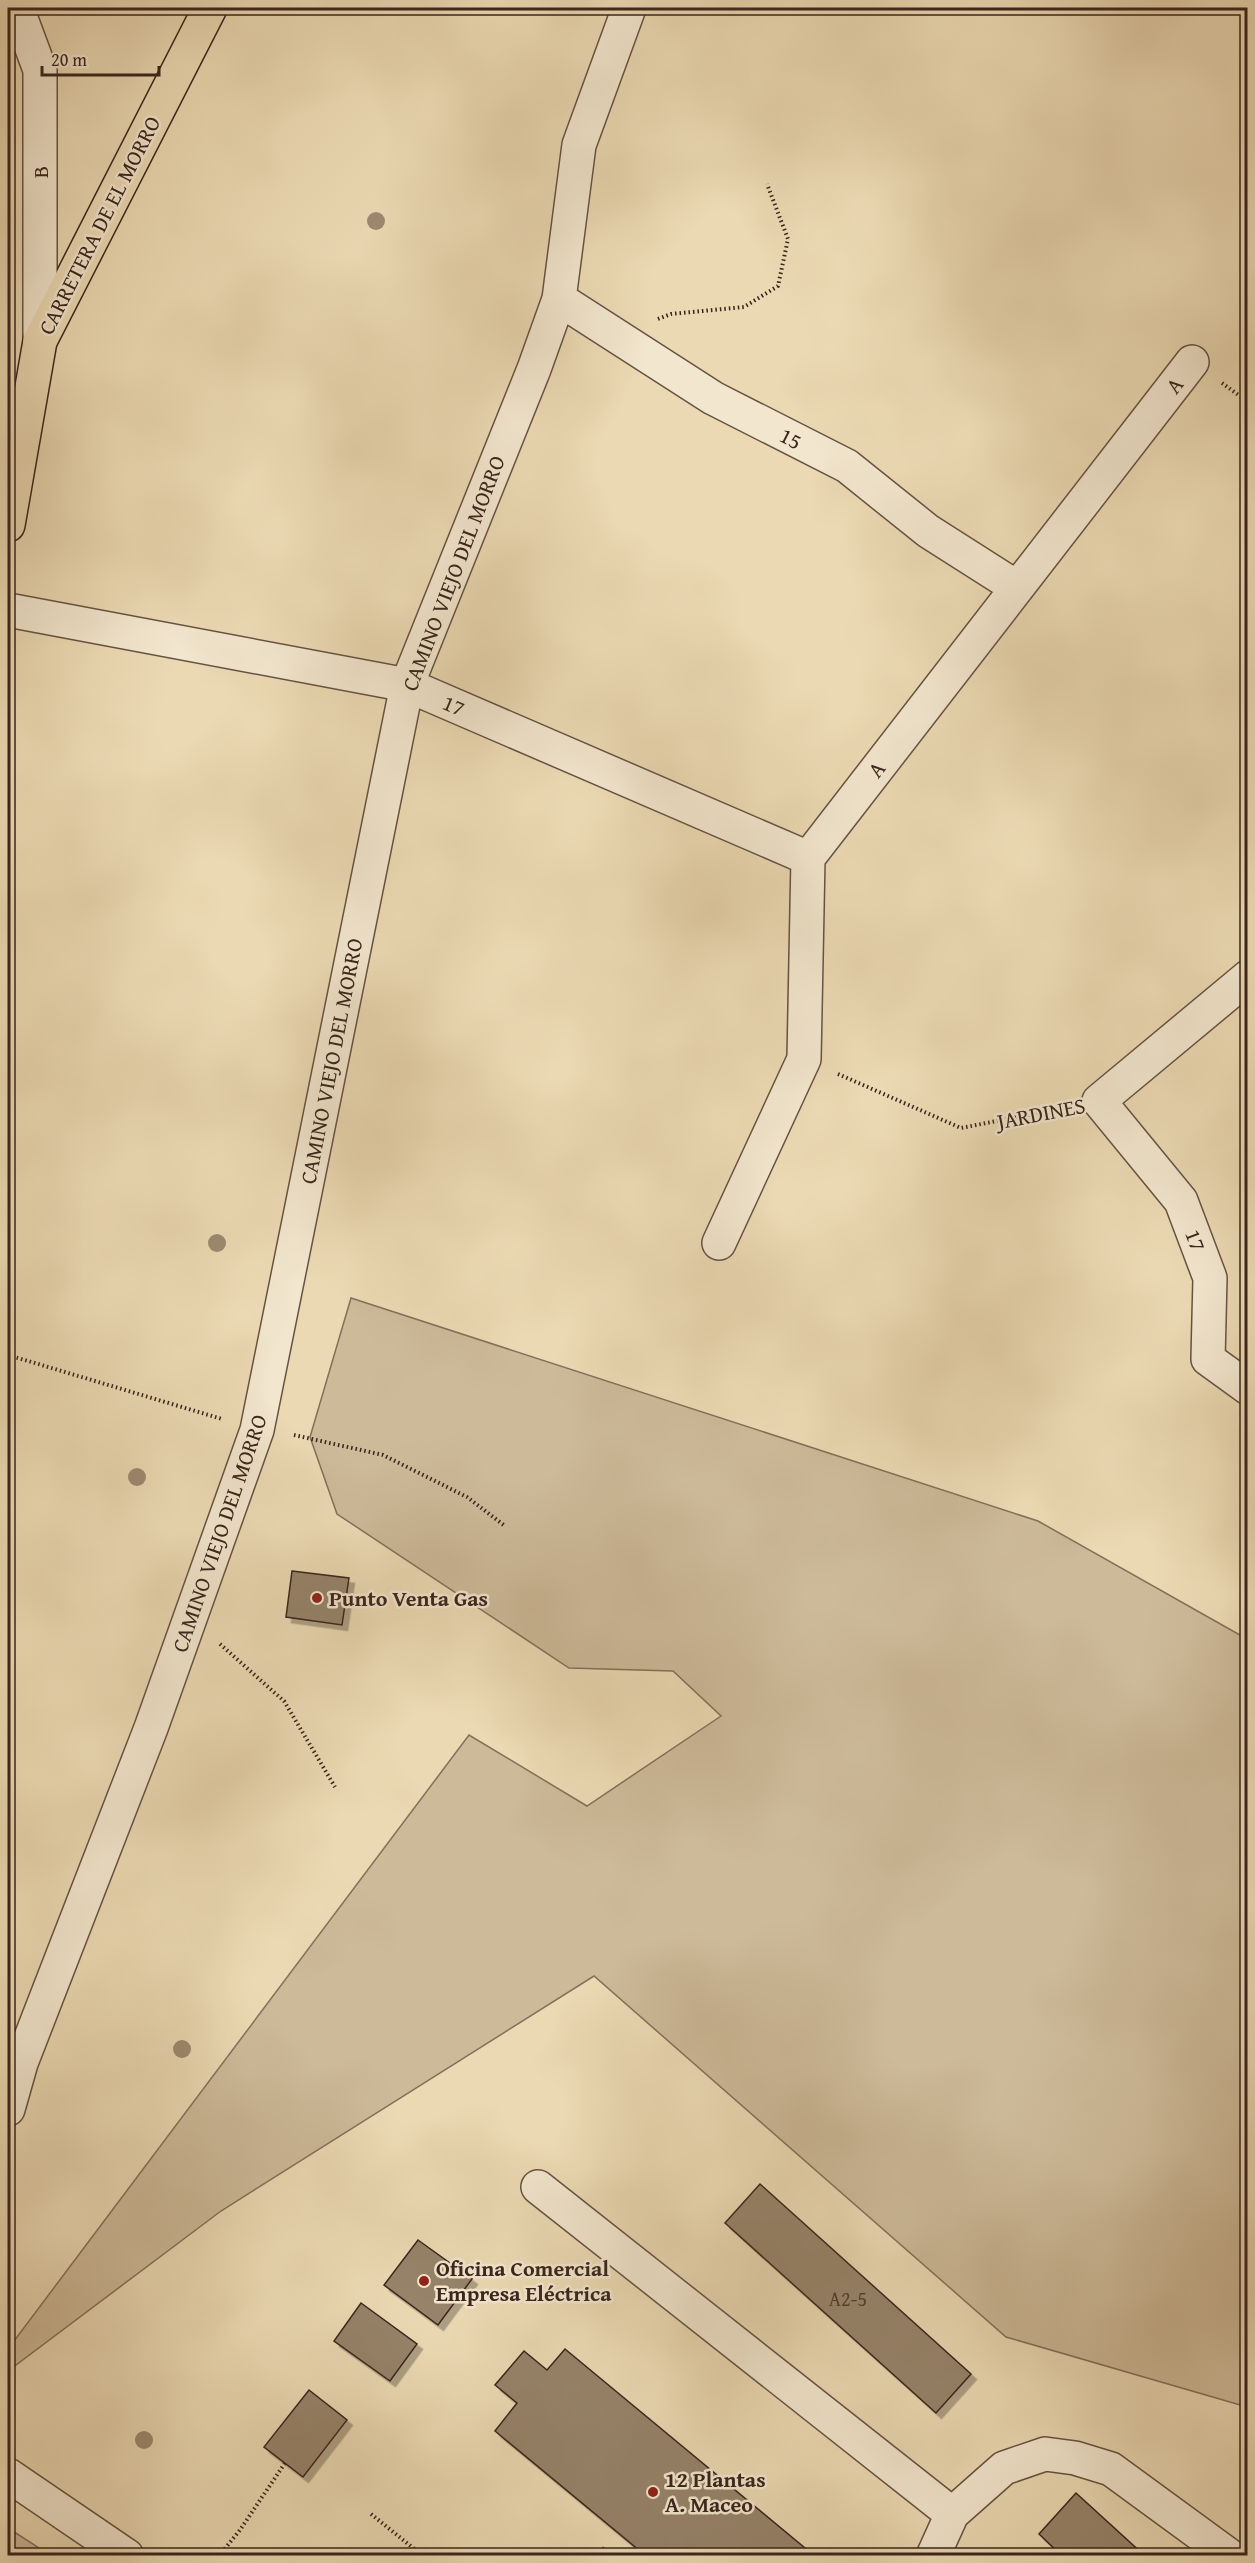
<svg xmlns="http://www.w3.org/2000/svg" width="1255" height="2563" viewBox="0 0 1255 2563" font-family="'Gentium Book Plus',serif">
<style>
.green{fill:#cdba99;stroke:#83705a;stroke-width:1.5}
.building{fill:#96836b;stroke:#39251c;stroke-width:1.5;filter:url(#shadow)}
.lines{fill:none;stroke-linecap:round;stroke-linejoin:round}
.minor-casing{stroke:#665242;stroke-width:36}
.major-casing{stroke:#39251c;stroke-width:36}
.path{stroke:#39251c;stroke-width:4;stroke-dasharray:1.5 3;stroke-linecap:butt}
.minor{stroke:#f2e6ce;stroke-width:33}
.major{stroke:#ebd9b3;stroke-width:33}
.tree{fill:#9d8a71}
.poi-dot{fill:#8f2418;stroke:#f2e6ce;stroke-width:2}
.labels{text-anchor:middle;dominant-baseline:central;stroke-width:5;stroke-linejoin:round;paint-order:stroke}
.number-label{font-size:20px;fill:#503c30}
.street-label{font-size:22px;fill:#39251c;stroke:#f2e6ce}
.poi-label{font-size:22px;font-weight:bold;fill:#39251c;stroke:#f2e6ce;text-anchor:start}
</style>
<defs>
<filter id="shadow"><feDropShadow dx="5.5" dy="5.5" stdDeviation="0" flood-color="#0004"/></filter>
</defs>
<rect width="100%" height="100%" fill="#ebd9b3"/>
<filter id="stains"><feTurbulence type="fractalNoise" baseFrequency=".00333" numOctaves="4"/><feColorMatrix values="0 0 0 0 .2 0 0 0 0 .09 0 0 0 0 .02 0 0 0 .5 -.17"/></filter>
<radialGradient id="worn" r=".72"><stop offset=".6" stop-color="#630" stop-opacity="0"/><stop offset="1" stop-color="#630" stop-opacity=".3"/></radialGradient>
<path class="green" d="M351,1298L1038,1521L1247,1639V2407L1006,2337L594,1976L221,2211L8,2371V2349L469,1735L587,1806L721,1716L673,1671L569,1668L337,1514L310,1437Z
M8,2528L50,2555H8Z"/>
<path class="building" d="M292,1571L349,1578L342,1625L286,1617Z
M760,2184L971,2374L936,2413L725,2223Z
M418,2240L472,2279L438,2325L384,2285Z
M361,2303L417,2344L390,2381L334,2341Z
M565,2349L811,2553L809,2556H646L495,2431L517,2403L495,2385L524,2351L547,2370Z
M309,2390L347,2420L303,2477L264,2447Z
M1076,2493L1145,2556H1062L1039,2534Z"/>
<g class="lines">
<defs>
<path id="minor" d="M17,8L40,70V341
M559,299L713,398L847,466L928,531L1016,587
M8,610L407,685L808,858
M1248,977L1099,1101L1181,1201L1210,1278L1208,1359L1248,1388
M719,1243L804,1059L808,858L1192,362
M8,2109L21,2063L151,1728L257,1430L407,685L534,369L559,299L579,145L629,8
M538,2187L952,2514
M8,2475L127,2556
M933,2556L952,2514L1004,2468L1045,2454L1075,2458L1111,2469L1230,2556"/>
<path id="major" d="M8,525L40,341L210,8"/>
</defs>
<use href="#minor" class="minor-casing"/>
<use href="#major" class="major-casing"/>
<path class="path" d="M658,319L671,314L744,307L778,286L788,239L767,184
M1222,383L1248,402
M838,1074L961,1128L1063,1108
M8,1355L222,1419
M294,1435L383,1455L467,1497L505,1526
M220,1644L284,1701L335,1787
M371,2514L423,2556
M219,2556L240,2530L285,2463
M598,2556L606,2546"/>
<use href="#minor" class="minor"/>
<use href="#major" class="major"/>
</g>
<g class="tree">
<circle cx="376" cy="221" r="9"/>
<circle cx="217" cy="1243" r="9"/>
<circle cx="137" cy="1477" r="9"/>
<circle cx="182" cy="2049" r="9"/>
<circle cx="144" cy="2440" r="9"/>
</g>
<g class="poi-dot">
<circle cx="317" cy="1598" r="6"/>
<circle cx="424" cy="2281" r="6"/>
<circle cx="653" cy="2492" r="6"/>
</g>
<g class="labels">
<g class="number-label">
<text x="848" y="2298">A2-5</text>
</g>
<g class="street-label">
<text transform="translate(40 172) rotate(-90)">B</text>
<text transform="translate(99 225) rotate(-63)">CARRETERA DE EL MORRO</text>
<text transform="translate(1174 385) rotate(-52)">A</text>
<text transform="translate(791 438) rotate(27)">15</text>
<text transform="translate(453 573) rotate(-69)">CAMINO VIEJO DEL MORRO</text>
<text transform="translate(454 705) rotate(23)">17</text>
<text transform="translate(876 769) rotate(-52)">A</text>
<text transform="translate(331 1061) rotate(-79)">CAMINO VIEJO DEL MORRO</text>
<text transform="translate(1041 1113) rotate(-11)">JARDINES</text>
<text transform="translate(1196 1240) rotate(69)">17</text>
<text transform="translate(219 1533) rotate(-71)">CAMINO VIEJO DEL MORRO</text>
</g>
<g class="poi-label">
<text x="329" y="1598">Punto Venta Gas</text>
<text x="436" y="2268">Oficina Comercial<tspan x="436" dy="25">Empresa Eléctrica</tspan></text>
<text x="665" y="2479">12 Plantas<tspan x="665" dy="25">A. Maceo</tspan></text>
</g>
</g>
<rect width="1255" height="2563" fill="none" stroke="#ebd9b3" stroke-width="30"/>
<rect x="9" y="9" width="1237" height="2545" fill="none" stroke="#39251c" stroke-width="3"/>
<rect x="15" y="15" width="1225" height="2533" fill="none" stroke="#39251c" stroke-width="1.5"/>
<path d="M42 66v9h117v-9" fill="none" stroke="#39251c" stroke-width="3"/>
<text x="51" y="66" font-size="18" fill="#39251c" stroke="#f2e6ce" stroke-width="4.5" paint-order="stroke">20 m</text>
<rect width="100%" height="100%" filter="url(#stains)"/>
<rect width="100%" height="100%" fill="url(#worn)"/>
</svg>
